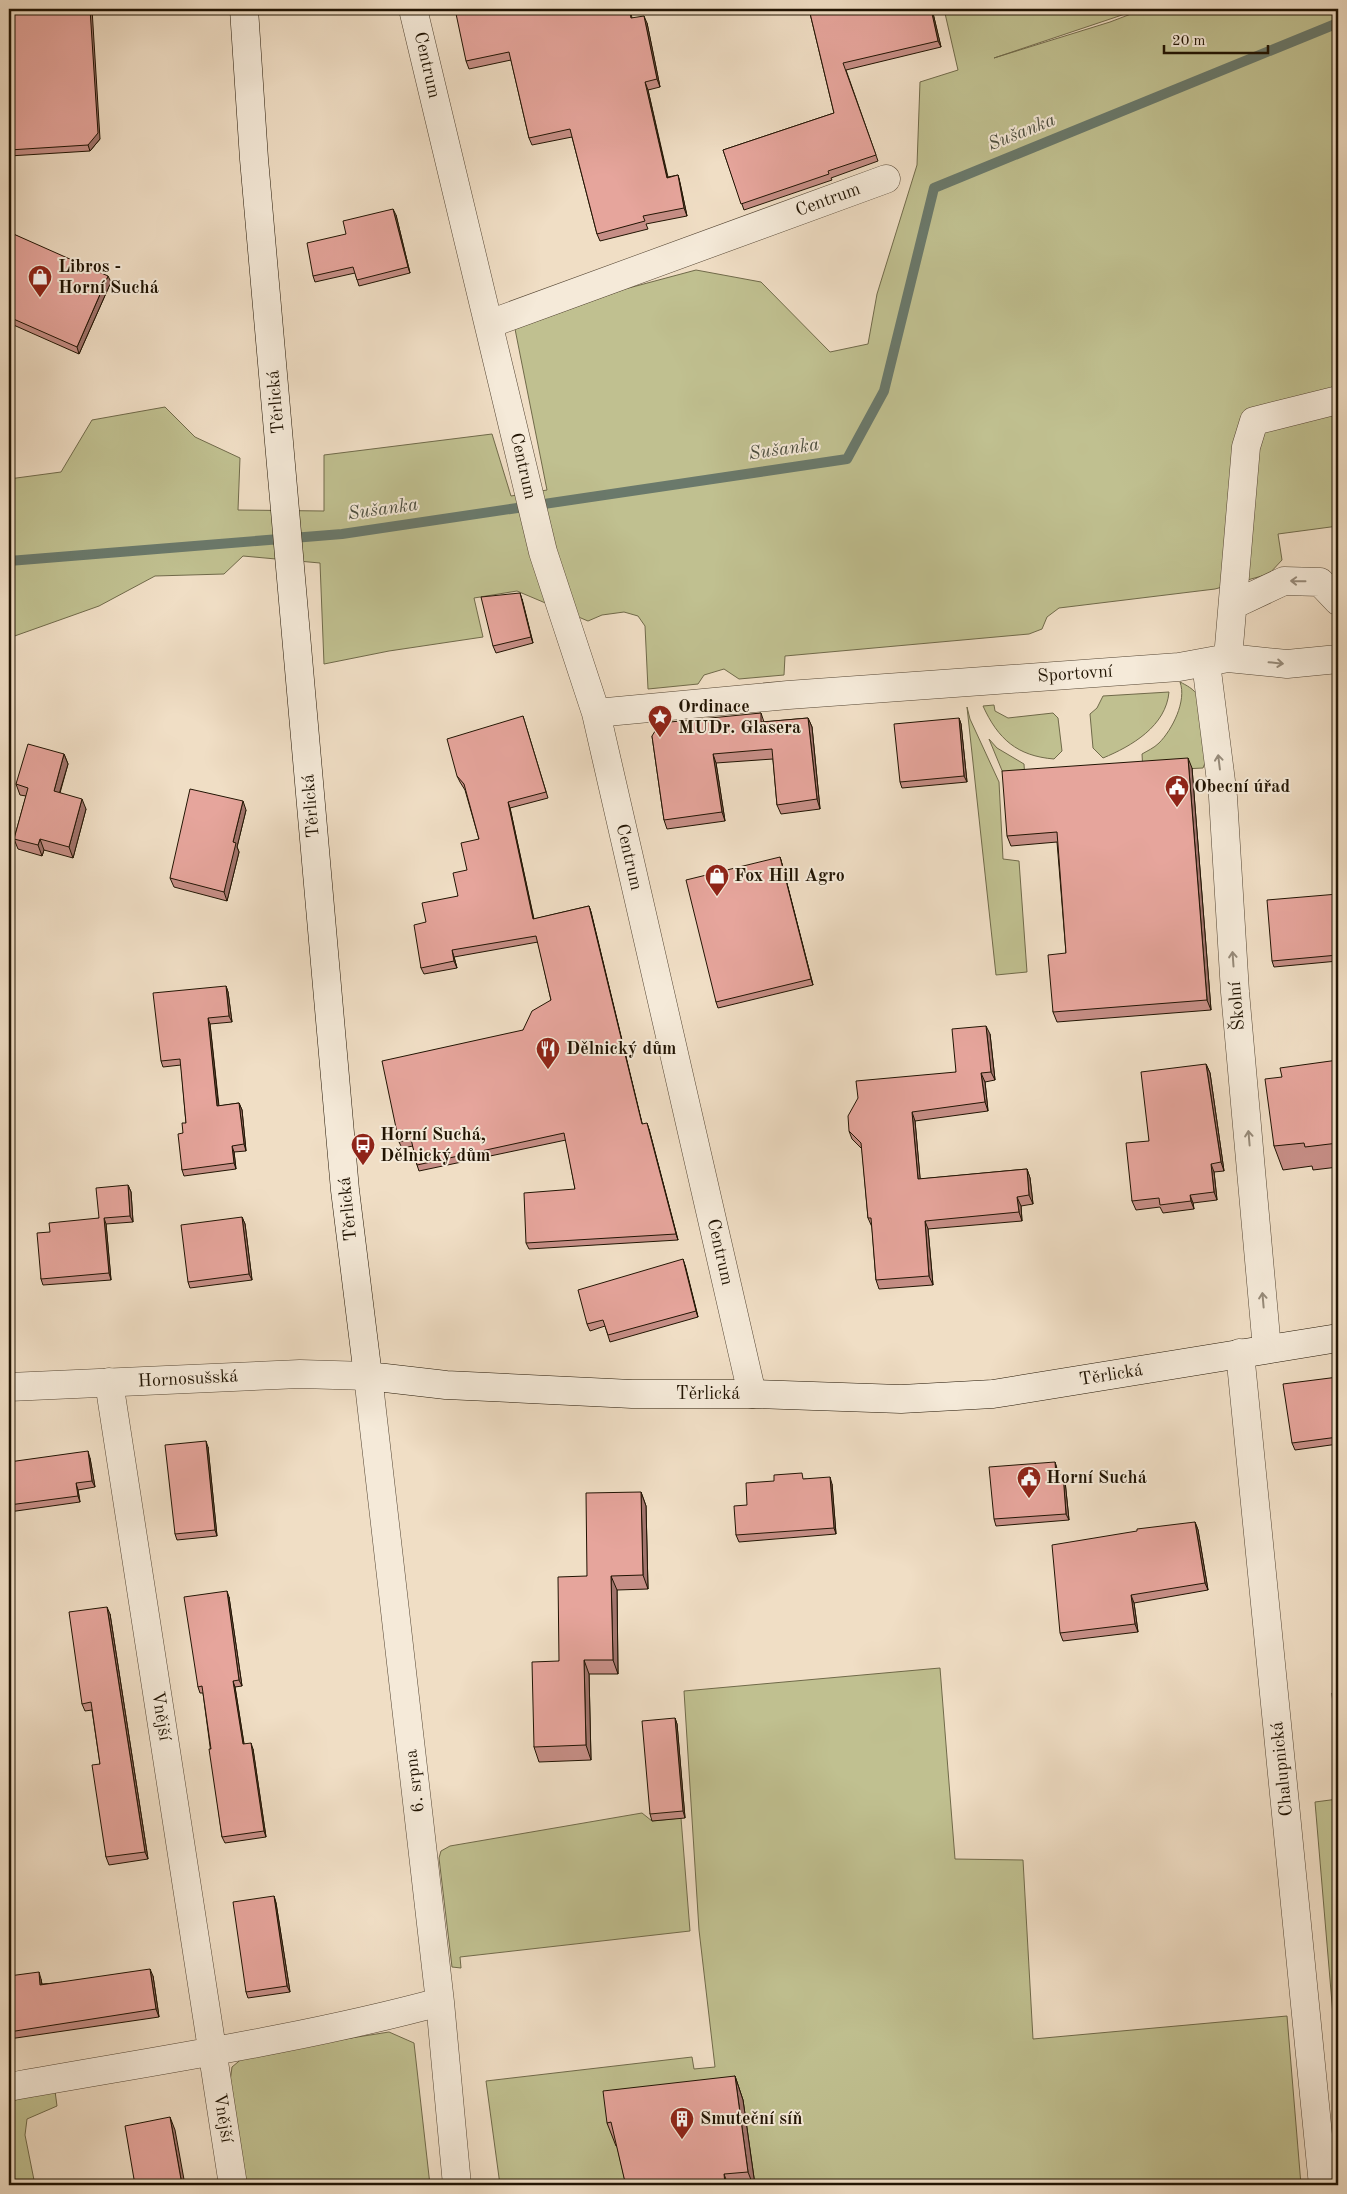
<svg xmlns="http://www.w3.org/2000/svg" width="1347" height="2194" viewBox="0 0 1347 2194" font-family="'Old Standard TT',serif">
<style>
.green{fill:#c0c090;stroke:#706a4a}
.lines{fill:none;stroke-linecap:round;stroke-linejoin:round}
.stream{stroke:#6a796b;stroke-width:10}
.minor-casing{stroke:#554634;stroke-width:29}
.tertiary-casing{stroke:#554634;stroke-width:29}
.secondary-casing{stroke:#211403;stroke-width:29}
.minor{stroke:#f5ead9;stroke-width:28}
.tertiary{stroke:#f5ead9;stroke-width:28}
.secondary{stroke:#f5ead9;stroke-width:28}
.wall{fill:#c68e86;stroke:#211403}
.shaded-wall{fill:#a1746d;stroke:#211403}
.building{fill:#e6a59c;stroke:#211403}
.oneway{stroke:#968a79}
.labels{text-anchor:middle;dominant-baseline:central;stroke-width:4;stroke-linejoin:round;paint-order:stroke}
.street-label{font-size:18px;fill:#211403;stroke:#f5ead9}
.poi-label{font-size:18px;font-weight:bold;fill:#211403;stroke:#f5ead9;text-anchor:start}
.water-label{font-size:19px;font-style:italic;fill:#4c4f40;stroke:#f5ead9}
</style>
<rect width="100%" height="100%" fill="#f0dec5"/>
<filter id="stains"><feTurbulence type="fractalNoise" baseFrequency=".004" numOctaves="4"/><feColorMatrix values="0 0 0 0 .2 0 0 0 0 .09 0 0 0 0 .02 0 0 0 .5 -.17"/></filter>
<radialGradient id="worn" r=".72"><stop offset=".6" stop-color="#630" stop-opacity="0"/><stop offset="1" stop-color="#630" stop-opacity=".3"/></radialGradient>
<path class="green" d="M944,9H1140L994,58L1110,22L1144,9H1338V526L1278,534L1282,560L1269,574L1215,589L1059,608L1047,617L1042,629L1029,634L785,656L784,675L739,679L724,669L704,675L698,684L648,689L645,626L638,616L624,612L602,615L588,621L517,591L474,598L483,637L389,651L324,664L320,563L243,556L224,574L155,576L99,606L9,638V479L61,472L92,420L165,407L195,437L240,458L238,510L324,511V455L492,434L511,496L547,490L515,329L625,289L696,270L761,282L830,352L868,344L877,294L917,165L920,82L958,70Z
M1180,682C1186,685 1194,689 1198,696C1206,711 1204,746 1205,763L1203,768L1143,771L1142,754C1147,751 1154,748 1159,743C1172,730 1187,701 1180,682Z
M1169,692C1166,726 1132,746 1103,758L1093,748L1090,714L1097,708L1103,696Z
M994,705L995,711L1008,718L1053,713L1058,718L1062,751L1054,759C1017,756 998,739 983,706Z
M967,707L970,719L999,782L1003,859L1019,861L1027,972L996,975Z
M989,739L997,748L1024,764L1025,780L1003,773Z
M940,1668L955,1859L1023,1860L1033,2039L1287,2016L1301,2185H500L486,2081L692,2057L694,2069L715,2067L699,1930L684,1691Z
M1338,1799V2074L1315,1802Z
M642,1813L652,1821L681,1818L690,1931L460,1957L461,1968L452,1967L439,1858L441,1851L450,1846Z
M389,2032L414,2043L430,2185H246L230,2082L232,2067L244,2057L263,2052Z
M55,2091L57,2106L27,2119L25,2135L35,2185H9V2098Z"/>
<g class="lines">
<path class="stream" d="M9,561L342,534L847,459L884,391L934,188L1338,23"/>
<defs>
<path id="minor" d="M413,9L543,552L596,713L752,1394
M489,324L886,179
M1233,605L1284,581L1320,582L1338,601
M1228,658L1287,664L1338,659
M1206,663L1223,797L1235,992L1267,1349
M596,713L788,695L1179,667L1228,658L1246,447L1254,421L1338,400
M1240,1353L1323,2185
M368,1376L440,2002L457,2185
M109,1382L233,2185
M9,2087C153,2061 299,2040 440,2002"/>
<path id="tertiary" d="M9,1387L300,1374L368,1376"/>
<path id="secondary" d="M244,9L254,159L345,1190L368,1376L446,1385L632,1394H752L901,1399L993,1394L1338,1338"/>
</defs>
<use href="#minor" class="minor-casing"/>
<use href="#tertiary" class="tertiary-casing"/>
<use href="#secondary" class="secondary-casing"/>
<use href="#minor" class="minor"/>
<use href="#tertiary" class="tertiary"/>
<use href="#secondary" class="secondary"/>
</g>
<path class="wall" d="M9,9L100,139L90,151L9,156Z
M630,9L632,18L647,23L660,87L648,90L668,177L678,175L680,183L687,216L646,224L648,229L600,241L597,234L572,137L532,145L529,138L511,60L469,69L466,61Z
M809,9H932L941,47L846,70L878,161L831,178L832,180L744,210L723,150L834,113Z
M396,215L410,273L359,286L355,273L315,282L313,276L346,234Z
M9,232L111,282L79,354L9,323Z
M522,599L533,643L496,653L493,646Z
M761,713L764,722L808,718L812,727L820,809L781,814L777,805L773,759L716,763L725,821L667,829L664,820L652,736Z
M523,716L548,798L510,808L534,919L589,906L591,912L642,1124L649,1129L678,1240L529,1249L526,1243L575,1189L566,1140L419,1171L417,1165L413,1146L402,1148L399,1142L523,1030L551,1000L538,942L454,957L457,968L424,974L421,968L426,922L458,896L479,839L465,790L460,782L457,776Z
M959,718L961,724L967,782L902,788L900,782Z
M64,754L68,764L60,793L86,809L73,858L44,850L42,856L18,849L14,839L26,796L20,795L16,784Z
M1192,768L1211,1010L1057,1022L1053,1012L1066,953L1057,842L1011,846L1007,836Z
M246,810L237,847L239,852L227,901L174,887L170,878Z
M780,857L782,864L813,985L718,1008L716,1002Z
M1338,894V961L1274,967L1272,961Z
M226,986L228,992L232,1022L210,1024L219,1106L239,1103L242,1110L246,1151L234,1152L236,1169L184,1176L182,1170L183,1133L186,1123L181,1065L163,1067L161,1061Z
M990,1034L995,1080L985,1082L988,1111L915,1121L920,1179L1027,1169L1030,1178L1033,1204L1021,1206L1022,1221L928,1229L933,1285L879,1289L876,1280L872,1227L868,1218L862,1149L852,1139L849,1131L956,1072Z
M1338,1060V1167L1313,1170L1312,1166L1283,1170L1274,1146L1282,1077Z
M1206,1064L1210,1073L1224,1171L1214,1172L1217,1200L1193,1203L1194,1209L1163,1213L1160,1207L1136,1210L1132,1201L1149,1141Z
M128,1185L131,1192L133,1222L106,1224L111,1280L43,1285L41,1279L50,1232L99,1218Z
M242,1217L245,1224L252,1280L190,1288L188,1282Z
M685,1265L698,1317L610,1342L605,1326L590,1331L587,1324Z
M1338,1377V1444L1295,1450L1292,1443Z
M208,1447L217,1536L177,1540L175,1534Z
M90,1458L95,1487L78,1490L80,1502L9,1512V1462Z
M1055,1462L1057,1469V1475L1065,1481L1069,1520L996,1526L994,1519Z
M805,1479L832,1484L836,1534L739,1542L736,1535L747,1505Z
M641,1492L646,1506L648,1589L617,1590L618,1674H589L591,1760L539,1762L534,1747L559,1661L587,1576Z
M1195,1522L1198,1530L1208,1590L1134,1603L1138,1632L1063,1641L1060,1633Z
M229,1597L242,1686L235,1687L244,1744L253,1749L266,1837L225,1843L222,1837L203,1693H200L198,1687Z
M110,1614L148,1859L109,1865L106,1857L100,1764L92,1710L85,1711L82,1704Z
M675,1718L677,1724L685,1818L652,1821L650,1814Z
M274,1896L276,1903L290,1992L248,1998L246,1992Z
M9,1976L41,1979L42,1984L153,1976L159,2017L9,2039Z
M735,2076L743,2100L755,2185H626L617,2146H616L607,2123Z"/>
<path class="shaded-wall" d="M90,9H92L100,139L90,151L88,145Z
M931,9H932L941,47L938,41Z
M644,16L647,23L660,87L657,79Z
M645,82L648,90L669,185L667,178Z
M678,175L680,183L687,216L684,208Z
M393,209L396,215L410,273L408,267Z
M108,276L111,282L79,354L77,347Z
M520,593L522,599L533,643L531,637Z
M808,718L812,727L820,809L817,799Z
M959,718L961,724L967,782L964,776Z
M64,754L68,764L57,801L54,791Z
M713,754L716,763L725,821L722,812Z
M1188,758L1192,768L1211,1010L1207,1000Z
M82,799L86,809L73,858L69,847Z
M243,801L246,810L237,847L239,852L227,901L224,892L233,842Z
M508,802L510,808L535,925L533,919Z
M40,839L44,850L42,856L38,845Z
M780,857L782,864L813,985L811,979Z
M589,906L591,912L644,1131L642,1124Z
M452,950L454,957L457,968L454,961Z
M226,986L228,992L232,1022L229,1016Z
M208,1018L210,1024L219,1112L217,1106Z
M986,1026L990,1034L995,1080L991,1072Z
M1206,1064L1210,1073L1224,1171L1221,1162Z
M981,1073L985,1082L988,1111L985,1102Z
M239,1103L242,1110L246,1151L244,1144Z
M912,1112L915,1121L921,1188L918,1179Z
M647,1123L649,1129L678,1240L676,1234Z
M232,1146L234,1152L236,1169L234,1163Z
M1211,1164L1214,1172L1217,1200L1214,1192Z
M1027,1169L1030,1178L1033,1204L1029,1195Z
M128,1185L131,1192L133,1222L130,1216Z
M1190,1195L1193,1203L1194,1209L1191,1201Z
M1017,1197L1021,1206L1022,1221L1019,1212Z
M242,1217L245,1224L252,1280L249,1274Z
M104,1218L106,1224L111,1280L109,1273Z
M925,1221L928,1229L933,1285L929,1276Z
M683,1259L685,1265L698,1317L696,1311Z
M206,1441L208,1447L217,1536L215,1530Z
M88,1451L90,1458L95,1487L92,1481Z
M1055,1462L1057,1469L1058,1482L1056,1476Z
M1063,1474L1065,1481L1069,1520L1066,1514Z
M830,1477L832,1484L836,1534L834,1528Z
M76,1483L78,1490L80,1502L78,1496Z
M641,1492L646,1506L648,1589L643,1575Z
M1195,1522L1198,1530L1208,1590L1205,1583Z
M611,1576L617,1590L618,1674L613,1660Z
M227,1591L229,1597L242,1686L239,1680Z
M1131,1595L1134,1603L1138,1632L1135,1624Z
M107,1607L110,1614L148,1859L145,1852Z
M584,1660L589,1674L591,1760L586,1745Z
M233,1681L235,1687L245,1750L243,1744Z
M675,1718L677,1724L685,1818L683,1811Z
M251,1743L253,1749L266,1837L264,1831Z
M274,1896L276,1903L290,1992L287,1986Z
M150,1969L153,1976L159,2017L156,2009Z
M39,1972L41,1979L43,1992L40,1985Z
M735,2076L743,2100L755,2185H753L748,2172Z
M170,2117L175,2130L185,2185H182Z
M724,2174L728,2185H726L725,2184Z"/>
<path class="building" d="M9,9H90L98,133L88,145L9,150Z
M455,9H629L631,18L644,16L657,79L645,82L667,178L678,175L684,208L643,216L645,221L597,234L570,129L529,138L509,52L466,61Z
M809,9H931L938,41L843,63L876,155L828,171L829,174L741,204L723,150L834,113Z
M393,209L408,267L357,280L353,267L313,276L307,243L346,234L343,221Z
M9,232L108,276L77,347L9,317Z
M520,593L531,637L493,646L481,597Z
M761,713V722L808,718L817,799L777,805L772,749L713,754L722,812L664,820L652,736L660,723Z
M523,716L546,792L508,802L533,919L589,906L642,1124L647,1123L676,1234L526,1243L524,1193L575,1189L564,1133L417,1165L411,1139L399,1142L382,1061L523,1030L532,1011L551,1000L536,936L452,950L454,961L421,968L414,925L426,922L422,903L458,896L453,873L467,870L461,843L479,839L464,784L457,776L447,739Z
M959,718L964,776L900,782L894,724Z
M28,744L64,754L54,791L82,799L69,847L40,839L38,845L14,839L28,788L16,784Z
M1188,758L1207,1000L1053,1012L1048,955L1066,953L1057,832L1007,836L1002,771Z
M190,789L243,801L233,842L236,843L224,892L170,878Z
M780,857L811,979L716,1002L686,880Z
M1338,894V955L1272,961L1267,900Z
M226,986L229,1016L208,1018L217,1106L239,1103L244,1144L232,1146L234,1163L182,1170L178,1134L183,1133L182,1123H186L180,1059L161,1061L153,993Z
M986,1026L991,1072L981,1073L985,1102L912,1112L918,1179L1027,1169L1029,1195L1017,1197L1019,1212L925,1221L929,1276L876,1280L871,1218H868L861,1143L849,1131L848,1116L858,1098L856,1081L956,1072L952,1029Z
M1338,1060V1143L1305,1147L1304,1143L1274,1146L1265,1079L1282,1077L1280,1068Z
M1206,1064L1221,1162L1211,1164L1214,1192L1190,1195L1191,1201L1160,1205L1159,1198L1132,1201L1126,1143L1149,1141L1141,1072Z
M128,1185L130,1216L104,1218L109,1273L41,1279L37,1233L50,1232L49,1223L99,1218L96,1188Z
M242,1217L249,1274L188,1282L181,1225Z
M683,1259L696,1311L608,1335L603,1320L587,1324L578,1290Z
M1338,1377V1437L1292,1443L1283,1384Z
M206,1441L215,1530L175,1534L165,1445Z
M88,1451L92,1481L76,1483L78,1496L9,1505V1462Z
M1055,1462L1056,1476L1063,1474L1066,1514L994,1519L989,1467Z
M802,1473L803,1479L830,1477L834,1528L736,1535L734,1506L747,1505L746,1483L774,1481V1475Z
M641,1492L643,1575L611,1576L613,1660H584L586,1745L534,1747L532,1662L559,1661L558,1577L587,1576L586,1493Z
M1195,1522L1205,1583L1131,1595L1135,1624L1060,1633L1052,1545L1137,1531V1529Z
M227,1591L239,1680L233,1681L243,1744L251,1743L264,1831L222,1837L209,1749H211L202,1686L198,1687L184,1597Z
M107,1607L145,1852L106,1857L92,1765L100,1764L91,1702L82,1704L69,1612Z
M1332,1693H1338V1740H1336Z
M675,1718L683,1811L650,1814L642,1721Z
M274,1896L287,1986L246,1992L233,1902Z
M150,1969L156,2009L9,2032V1976L39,1972L40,1985Z
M735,2076L748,2172L724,2174L725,2184H709V2185H632L633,2182H625L611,2122L607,2123L603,2091Z
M170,2117L182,2185H135L125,2126Z"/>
<defs><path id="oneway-shaft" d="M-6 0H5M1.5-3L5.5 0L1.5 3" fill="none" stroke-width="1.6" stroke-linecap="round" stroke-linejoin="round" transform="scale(1.25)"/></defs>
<g class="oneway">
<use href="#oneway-shaft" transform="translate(1298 581) rotate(-179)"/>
<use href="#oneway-shaft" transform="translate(1276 663) rotate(6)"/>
<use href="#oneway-shaft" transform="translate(1219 762) rotate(-97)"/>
<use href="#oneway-shaft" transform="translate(1233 959) rotate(-94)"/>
<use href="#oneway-shaft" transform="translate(1249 1138) rotate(-95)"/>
<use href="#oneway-shaft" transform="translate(1263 1300) rotate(-95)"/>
</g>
<defs>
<symbol id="shop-pin" viewBox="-11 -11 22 30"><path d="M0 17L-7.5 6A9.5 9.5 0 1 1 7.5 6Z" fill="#8f2418" stroke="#f5ead9"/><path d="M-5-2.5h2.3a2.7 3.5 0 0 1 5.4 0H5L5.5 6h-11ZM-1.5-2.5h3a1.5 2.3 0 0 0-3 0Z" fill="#fff"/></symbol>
<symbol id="sight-pin" viewBox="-11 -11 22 30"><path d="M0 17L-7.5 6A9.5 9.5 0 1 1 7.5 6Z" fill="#8f2418" stroke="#f5ead9"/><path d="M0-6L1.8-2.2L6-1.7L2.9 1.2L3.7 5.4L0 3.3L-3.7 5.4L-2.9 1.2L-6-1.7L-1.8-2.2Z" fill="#fff"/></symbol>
<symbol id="civic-pin" viewBox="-11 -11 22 30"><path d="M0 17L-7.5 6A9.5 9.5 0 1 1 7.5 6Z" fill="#8f2418" stroke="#f5ead9"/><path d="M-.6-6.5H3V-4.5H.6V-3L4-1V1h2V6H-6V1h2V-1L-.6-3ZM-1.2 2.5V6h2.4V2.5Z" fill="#fff"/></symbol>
<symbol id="restaurant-pin" viewBox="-11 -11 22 30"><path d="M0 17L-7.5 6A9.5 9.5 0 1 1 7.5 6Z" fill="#8f2418" stroke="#f5ead9"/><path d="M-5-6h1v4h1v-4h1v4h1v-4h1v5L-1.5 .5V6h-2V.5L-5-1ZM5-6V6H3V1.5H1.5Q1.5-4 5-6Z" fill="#fff"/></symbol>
<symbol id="bus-pin" viewBox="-11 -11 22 30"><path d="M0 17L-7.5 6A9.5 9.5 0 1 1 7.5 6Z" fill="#8f2418" stroke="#f5ead9"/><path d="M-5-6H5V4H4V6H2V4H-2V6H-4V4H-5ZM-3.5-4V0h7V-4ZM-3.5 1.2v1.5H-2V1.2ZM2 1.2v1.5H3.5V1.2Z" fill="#fff"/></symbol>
<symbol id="building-pin" viewBox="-11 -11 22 30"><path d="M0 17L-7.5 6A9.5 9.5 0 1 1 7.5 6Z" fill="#8f2418" stroke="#f5ead9"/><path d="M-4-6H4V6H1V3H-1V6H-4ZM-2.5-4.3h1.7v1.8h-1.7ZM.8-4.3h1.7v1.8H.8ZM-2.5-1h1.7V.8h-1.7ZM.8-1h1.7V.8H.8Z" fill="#fff"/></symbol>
</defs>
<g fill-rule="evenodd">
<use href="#shop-pin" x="26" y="263" width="28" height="38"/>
<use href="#sight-pin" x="646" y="703" width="28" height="38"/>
<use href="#civic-pin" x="1163" y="773" width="28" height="38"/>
<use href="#shop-pin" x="703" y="862" width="28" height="38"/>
<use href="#restaurant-pin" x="534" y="1035" width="28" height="38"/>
<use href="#bus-pin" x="349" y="1131" width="28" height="38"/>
<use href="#civic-pin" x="1015" y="1464" width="28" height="38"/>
<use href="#building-pin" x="668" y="2105" width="28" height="38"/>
</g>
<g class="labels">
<g class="street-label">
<text transform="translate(427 65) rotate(77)">Centrum</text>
<text transform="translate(828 200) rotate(-20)">Centrum</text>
<text transform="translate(276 402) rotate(-95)">Těrlická</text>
<text transform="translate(523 466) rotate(77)">Centrum</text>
<text transform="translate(1075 674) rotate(-4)">Sportovní</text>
<text transform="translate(311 806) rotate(-95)">Těrlická</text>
<text transform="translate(629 857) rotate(77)">Centrum</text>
<text transform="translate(1237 1006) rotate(-95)">Školní</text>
<text transform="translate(348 1209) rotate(-96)">Těrlická</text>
<text transform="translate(720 1252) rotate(77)">Centrum</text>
<text transform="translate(1111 1375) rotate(-9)">Těrlická</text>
<text transform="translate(188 1379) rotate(-3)">Hornosušská</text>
<text x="708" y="1394">Těrlická</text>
<text transform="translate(161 1716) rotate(81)">Vnější</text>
<text transform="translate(1282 1769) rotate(-96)">Chalupnická</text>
<text transform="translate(415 1781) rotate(-97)">6. srpna</text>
<text transform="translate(223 2118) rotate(81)">Vnější</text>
</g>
<g class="poi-label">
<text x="58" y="267">Libros -<tspan x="58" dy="21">Horní Suchá</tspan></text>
<text x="678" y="707">Ordinace<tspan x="678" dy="21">MUDr. Glasera</tspan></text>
<text x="1194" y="787">Obecní úřad</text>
<text x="734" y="876">Fox Hill Agro</text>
<text x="566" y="1049">Dělnický dům</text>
<text x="380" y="1135">Horní Suchá,<tspan x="380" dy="21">Dělnický dům</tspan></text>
<text x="1046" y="1478">Horní Suchá</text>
<text x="700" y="2119">Smuteční síň</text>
</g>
<g class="water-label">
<text transform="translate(1022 133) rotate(-22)">Sušanka</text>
<text transform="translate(784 450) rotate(-8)">Sušanka</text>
<text transform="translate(383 510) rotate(-8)">Sušanka</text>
</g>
</g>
<rect width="1347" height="2194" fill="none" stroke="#f0dec5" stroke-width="30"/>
<rect x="10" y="10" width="1327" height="2174" fill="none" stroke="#211403" stroke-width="2.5"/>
<rect x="15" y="15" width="1317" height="2164" fill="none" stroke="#211403"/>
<path d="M1164 45v8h104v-8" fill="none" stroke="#211403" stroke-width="2.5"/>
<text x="1172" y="45" font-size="15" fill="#211403" stroke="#f5ead9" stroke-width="4" paint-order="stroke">20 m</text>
<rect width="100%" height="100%" filter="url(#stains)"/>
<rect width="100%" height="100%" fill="url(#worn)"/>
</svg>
